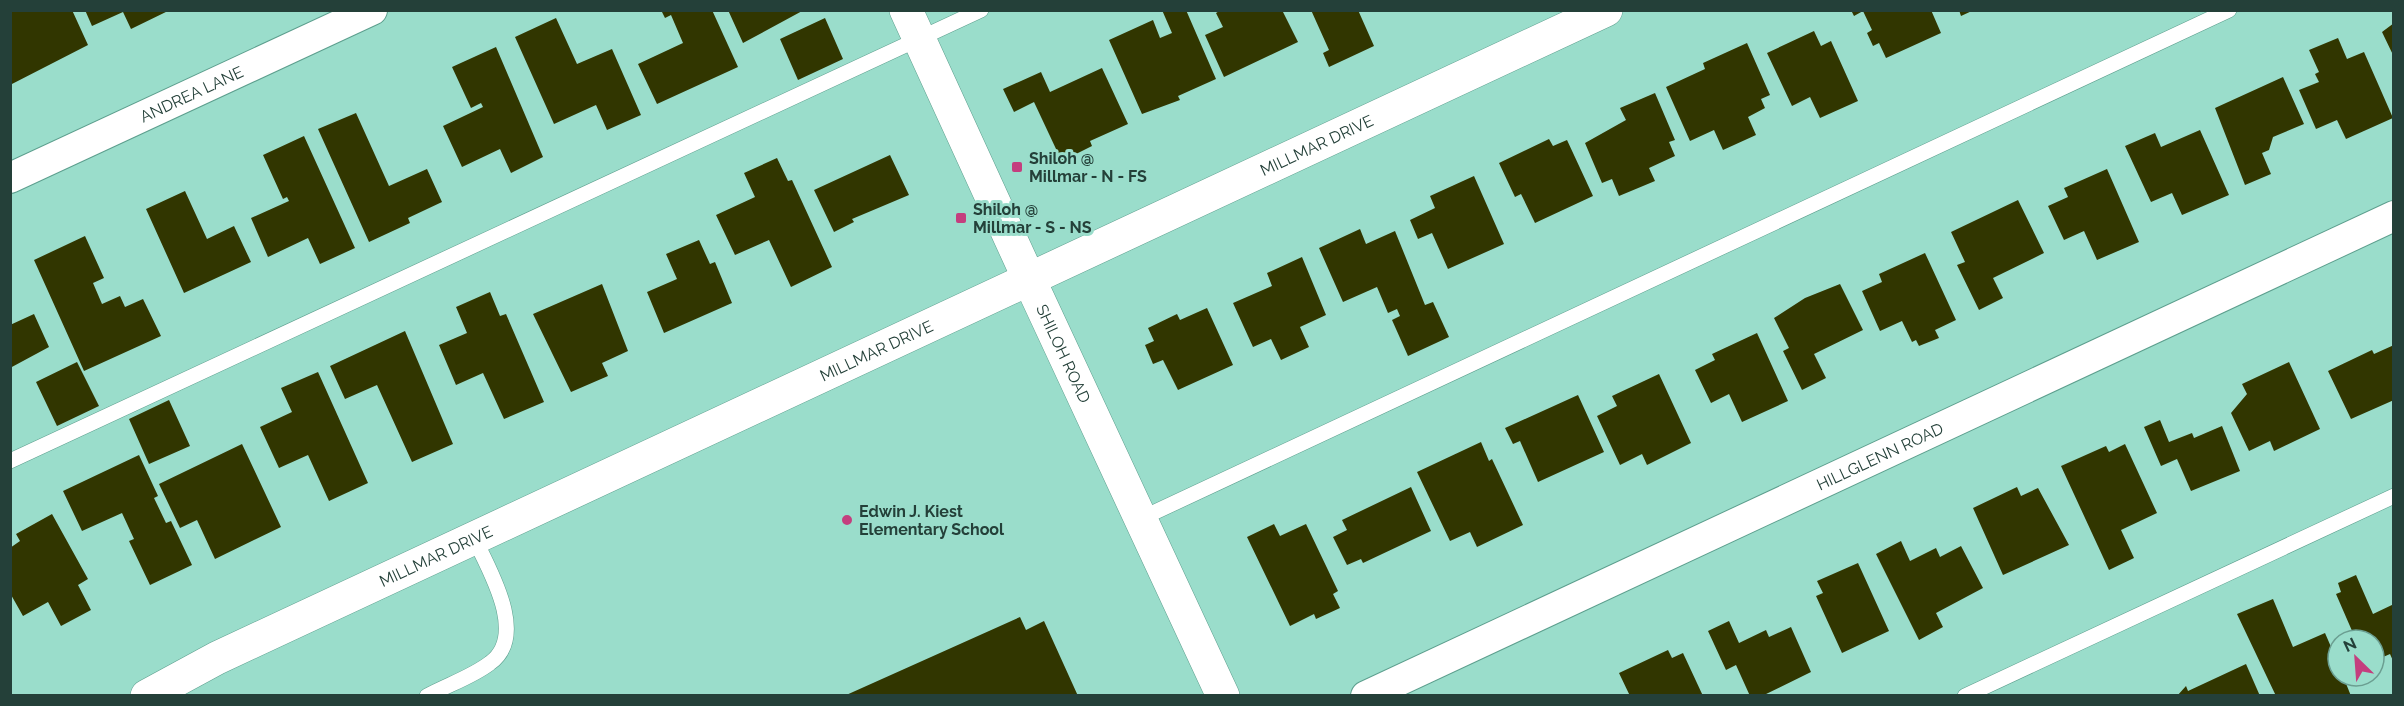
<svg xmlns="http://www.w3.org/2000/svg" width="2404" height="706" viewBox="0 0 2404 706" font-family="Raleway,sans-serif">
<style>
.building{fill:#313600}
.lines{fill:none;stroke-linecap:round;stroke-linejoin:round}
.lane-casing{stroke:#5d9f8e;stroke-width:16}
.street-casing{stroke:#5d9f8e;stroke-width:32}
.secondary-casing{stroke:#5d9f8e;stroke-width:34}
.lane{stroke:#fff;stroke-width:15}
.street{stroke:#fff;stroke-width:30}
.secondary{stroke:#fff;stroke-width:33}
.poi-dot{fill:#c43e7e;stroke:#9addcb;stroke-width:2}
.labels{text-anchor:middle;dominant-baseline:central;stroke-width:6;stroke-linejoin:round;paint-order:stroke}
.street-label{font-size:16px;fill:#244039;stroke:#9addcb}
.poi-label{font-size:16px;font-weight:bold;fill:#244039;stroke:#9addcb;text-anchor:start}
</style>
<rect width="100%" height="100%" fill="#9addcb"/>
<path class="building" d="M10,10H72L88,45L10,85Z
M85,10H170L131,29L123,12L92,26Z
M661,10H712L738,67L657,104L638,64L683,43L671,15L665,18Z
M728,10H804L743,43Z
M1162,10H1186L1216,79L1178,96L1180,100L1142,114L1109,40L1153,20L1160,38L1172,33Z
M1221,10H1282L1298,42L1224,77L1205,35L1223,27L1216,13Z
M1311,10H1358L1374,46L1329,67L1323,53L1329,50Z
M1851,10H1931L1941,33L1886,58L1879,43L1873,46L1867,33L1872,30L1863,11L1854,16Z
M1959,10H1974L1961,16Z
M556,18L577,64L612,49L641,115L607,130L596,105L554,124L515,37Z
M825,18L843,59L798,80L780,39Z
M2394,23V57L2382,32Z
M1814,31L1821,46L1831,41L1858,101L1820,118L1810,97L1792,106L1767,53Z
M2338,38L2347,59L2364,52L2393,118L2346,139L2337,120L2316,129L2299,90L2319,82L2315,74L2319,72L2309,50Z
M1747,43L1770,95L1761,99L1765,108L1748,117L1756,135L1723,150L1714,130L1690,141L1666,87L1705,69L1703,63Z
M496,47L543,157L511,173L500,149L462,167L443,126L483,107L481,103L471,108L452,67Z
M1102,68L1128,124L1090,141L1092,146L1068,158L1070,163L1064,166L1034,102L1014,112L1003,89L1041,72L1050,92Z
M2283,77L2304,124L2273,137L2269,150L2262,153L2271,174L2245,185L2215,108Z
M1655,93L1675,140L1669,142L1675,156L1649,168L1655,181L1619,196L1612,179L1602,183L1585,143L1626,120L1620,108Z
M356,113L389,186L427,169L442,202L408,218L410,223L369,242L318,129Z
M2200,130L2229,195L2182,215L2172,193L2151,202L2125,146L2155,133L2161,147Z
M304,136L355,248L320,264L308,238L268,257L251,218L289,201L287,197L283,199L263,155Z
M1549,139L1553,146L1567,140L1593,196L1535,223L1521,194L1515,197L1499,163Z
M890,155L909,195L852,219L854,222L834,232L814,190Z
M777,158L788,181L792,180L832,267L791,287L769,240L735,255L716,215L755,197L744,173Z
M2107,169L2139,242L2097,260L2084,231L2064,240L2048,206L2068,197L2064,188Z
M1474,176L1504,244L1448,269L1432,233L1418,239L1410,220L1435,208L1430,196Z
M185,191L207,239L234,226L251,262L184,293L146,209Z
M2018,200L2044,253L1993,278L2003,298L1979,310L1957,265L1965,262L1951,232Z
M1360,229L1366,244L1395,231L1425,305L1433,302L1449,337L1408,356L1392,320L1400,316L1397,309L1388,313L1377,287L1343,302L1319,248Z
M85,236L104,278L93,283L102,304L120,296L125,307L143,299L161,336L84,371L34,260Z
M699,240L710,264L715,262L732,303L664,333L647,292L677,279L666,254Z
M1925,253L1956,320L1935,330L1939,338L1919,346L1916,340L1912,342L1902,321L1880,331L1862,291L1882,282L1879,274Z
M1302,257L1326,315L1300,327L1309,347L1281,360L1271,339L1253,347L1233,303L1272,286L1267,273Z
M602,284L628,351L602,363L608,376L571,392L533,314Z
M1840,284L1863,330L1814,354L1826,378L1802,390L1783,351L1789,348L1774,318L1805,298Z
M490,292L500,316L506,314L544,402L504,419L483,373L456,385L439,345L467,333L456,307Z
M1207,308L1233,365L1178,390L1163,360L1153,364L1145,345L1154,341L1148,328L1177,314L1180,320Z
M34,314L49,347L10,368V325Z
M405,331L453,444L412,462L377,385L345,399L330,366Z
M1757,333L1788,401L1742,422L1729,394L1711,403L1695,370L1715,360L1712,354Z
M2394,345V400L2351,419L2328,371L2372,350L2374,354Z
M77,362L99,406L57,426L36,382Z
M2289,362L2320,429L2274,451L2270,441L2249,451L2231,413L2247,394L2242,384Z
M318,372L368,483L329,501L308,455L279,468L260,427L292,412L281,388Z
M1659,374L1691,443L1647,465L1642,454L1620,465L1597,416L1617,406L1612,396Z
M1578,395L1604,452L1538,482L1520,441L1513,444L1505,428Z
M169,400L190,446L149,464L129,419Z
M2160,420L2169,442L2192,433L2194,438L2222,426L2240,471L2191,491L2177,459L2161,466L2144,427Z
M1481,442L1489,461L1492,459L1523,525L1477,547L1470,532L1450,541L1417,472Z
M242,444L281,527L215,559L197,520L180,528L159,484Z
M2125,444L2157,513L2121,530L2134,558L2109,570L2061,466L2106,446L2109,452Z
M139,455L158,496L154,498L166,523L171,521L192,565L150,585L129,541L134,539L122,513L82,531L63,491Z
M1411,487L1431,531L1363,563L1361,559L1347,565L1333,537L1347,530L1342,520Z
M2017,487L2021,496L2038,488L2069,545L2003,575L1973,508Z
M52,514L88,579L78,585L91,610L61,626L48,602L23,616L10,593V548L20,541L16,534Z
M1274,524L1280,536L1306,524L1338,591L1333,594L1340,608L1316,619L1314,614L1290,626L1247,537Z
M1901,541L1910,561L1936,548L1940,557L1961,546L1983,588L1936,613L1943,627L1919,640L1876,554Z
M1858,563L1889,631L1842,653L1816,596L1823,593L1817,581Z
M2356,575L2373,614L2394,604V663L2390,654L2374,661V640H2356L2336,594L2341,592L2338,583Z
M2273,599L2293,647L2325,633L2338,663V676H2343L2351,696H2276L2237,614Z
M1020,617L1026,630L1044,621L1078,696H844Z
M1729,621L1739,643L1766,630L1769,637L1791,627L1811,672L1762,696H1750L1736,665L1726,670L1708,631Z
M1668,650L1672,658L1683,653L1703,696H1630L1619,673Z
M2246,664L2260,696H2177L2186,686L2188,691Z"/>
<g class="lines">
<defs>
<path id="lane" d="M10,461L981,10
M1140,519L2229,10
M427,696C447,685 472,677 490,663C528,636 490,571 475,540
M1965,696L2394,496"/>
<g id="street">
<path id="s1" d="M10,178L372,10"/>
<path id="s2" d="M1366,696L2394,216"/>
</g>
<g id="secondary">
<path id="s3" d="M906,10L1029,279L1223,696"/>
<path id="s4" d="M147,696L217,658L1606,10"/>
</g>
</defs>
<use href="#lane" class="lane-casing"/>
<use href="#street" class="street-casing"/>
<use href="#secondary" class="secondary-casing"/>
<use href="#lane" class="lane"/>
<use href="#street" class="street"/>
<use href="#secondary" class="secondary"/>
</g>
<g class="poi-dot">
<rect x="1011" y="161" width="12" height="12" rx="3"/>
<rect x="955" y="212" width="12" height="12" rx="3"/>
<circle cx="847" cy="520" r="6"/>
</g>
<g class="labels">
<g class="street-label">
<text stroke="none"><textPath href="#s1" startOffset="200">ANDREA LANE</textPath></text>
<text stroke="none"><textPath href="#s4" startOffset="1293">MILLMAR DRIVE</textPath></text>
<text stroke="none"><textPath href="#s4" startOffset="807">MILLMAR DRIVE</textPath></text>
<text stroke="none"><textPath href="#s3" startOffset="378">SHILOH ROAD</textPath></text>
<text stroke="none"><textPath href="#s2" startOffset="567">HILLGLENN ROAD</textPath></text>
<text stroke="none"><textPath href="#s4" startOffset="321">MILLMAR DRIVE</textPath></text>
</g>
<g class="poi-label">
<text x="1029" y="158">Shiloh @<tspan x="1029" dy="18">Millmar - N - FS</tspan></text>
<text x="973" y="209">Shiloh @<tspan x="973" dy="18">Millmar - S - NS</tspan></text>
<text x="859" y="511">Edwin J. Kiest<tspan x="859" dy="18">Elementary School</tspan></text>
</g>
</g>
<rect width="2404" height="706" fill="none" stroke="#244039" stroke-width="24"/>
<g transform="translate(2356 658) rotate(335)"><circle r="28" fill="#9addcb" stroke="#6b9e91" stroke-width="1.5"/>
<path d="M0-4.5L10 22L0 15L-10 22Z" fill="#c43e7e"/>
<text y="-9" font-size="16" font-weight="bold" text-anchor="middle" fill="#244039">N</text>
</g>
</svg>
